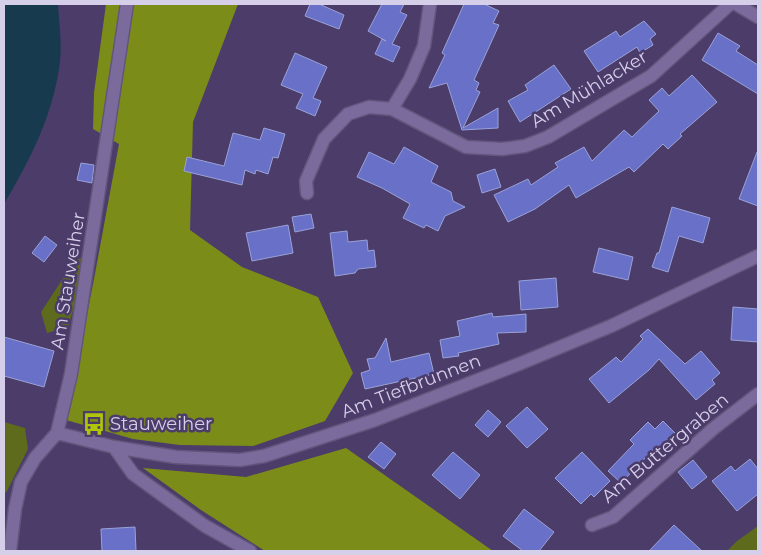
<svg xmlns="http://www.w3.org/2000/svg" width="762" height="555" viewBox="0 0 762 555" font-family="Montserrat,sans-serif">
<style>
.green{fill:#5e6a1c}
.forest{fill:#7c8c19}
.water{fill:#183a4e}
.building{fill:#6970c7;stroke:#9aa2d7}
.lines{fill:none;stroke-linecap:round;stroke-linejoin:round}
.minor-casing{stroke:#62567c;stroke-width:15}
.minor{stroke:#7b6b9d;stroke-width:12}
.labels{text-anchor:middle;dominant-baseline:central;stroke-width:5;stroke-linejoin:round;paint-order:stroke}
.street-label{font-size:18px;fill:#d6cfea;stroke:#4b3c6a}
.poi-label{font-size:18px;fill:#d6cfea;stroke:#4b3c6a;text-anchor:start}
</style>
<rect width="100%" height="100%" fill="#4b3c6a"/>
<path class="green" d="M82,258L81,282L68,327L47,333L41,312L75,260Z
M4,422L25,428L28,449L7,491L4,494Z
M758,526V551H727L737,541Z"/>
<path class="forest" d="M106,4H238L193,122L190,230L242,267L318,297L353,373L325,421L253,446L180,445L133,439L66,420L94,279L119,144L93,129L94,93Z
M346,448L493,551H265L201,510L143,468L246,477Z"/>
<path class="water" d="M4,4H58C59,22 62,43 60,62C53,116 31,158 4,204Z"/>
<path class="building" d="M310,4H319L344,15L339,29L305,16Z
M382,4H404L400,12L407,15L392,44L400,47L393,62L375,54L382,39L386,41L368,31Z
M464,4H484L499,11L493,23L499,25L474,80L479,83L476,90L480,92L463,128L498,108V128L462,130L447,83L429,88L445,55L442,53Z
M644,21L656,34L650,39L653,45L640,53L637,47L598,72L584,51L616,31L620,37Z
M718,33L740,46L736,51L758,65V94L702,60Z
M295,53L327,67L313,98L321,101L315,116L296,108L303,94L281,85Z
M554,65L571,89L520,122L508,101L528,90L525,85Z
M692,75L717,102L680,134L682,136L668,149L663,144L634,172L629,167L576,198L569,185L535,209L508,222L494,195L528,179L531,185L558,167L555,163L584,147L592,161L624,130L632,137L659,111L649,100L662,88L669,96Z
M264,128L285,134L278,158L273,157L268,174L256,170L255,174L245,170L242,185L184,171L187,157L224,166L233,133L260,140Z
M404,147L438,166L431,182L451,192L453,201L465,207L445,216L438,231L426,225L424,228L403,218L410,204L382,188L357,177L369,152L394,164Z
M757,152H758V206L739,199Z
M81,163L94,165L92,183L77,180Z
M495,169L501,187L482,193L477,175Z
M672,207L710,218L703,243L679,236L668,272L652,267L657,253H659Z
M311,214L314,228L295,232L292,217Z
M288,225L293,253L252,261L246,233Z
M347,231L348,242L367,240L368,251L374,250L376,267L358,269L355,273L335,276L330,233Z
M45,236L57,245L44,262L32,253Z
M599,248L633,257L628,280L593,272Z
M556,278L558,307L521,310L519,281Z
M733,307L758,309V342L731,340Z
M492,313L493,317L526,314V332L497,333L499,344L458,353L459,356L443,358L440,340L460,336L457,321Z
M648,329L685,364L701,351L720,373L712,380L715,384L696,400L659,359L649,370L609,403L589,379L616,357L621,362L643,339L640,336Z
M4,337L54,351L44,387L4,376Z
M386,338L391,362L429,353L434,374L365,389L361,373L370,370L367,359L375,358Z
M527,407L548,429L527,448L506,426Z
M488,410L501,422L488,437L475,425Z
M663,421L677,435L661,452L656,447L621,483L608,471L634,444L630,440L648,422L655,429Z
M381,442L396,454L384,469L368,457Z
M453,452L480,475L460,499L432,475Z
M582,452L610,481L594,497L591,494L581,504L555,478Z
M750,459L758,469V494L737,511L712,481L731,466L735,471Z
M693,460L707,477L692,489L678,472Z
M524,509L554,532L539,551H523L503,536Z
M674,525L702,551H649Z
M135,527L136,551H102L101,529Z"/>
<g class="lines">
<defs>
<path id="minor" d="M736,4L758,17
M392,109L410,79L424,46L430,4
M307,193L306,181L324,139L348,114L369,107L392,109L466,147L502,149L525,146L548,137L651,76L730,4
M57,433L114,447L176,457L240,460L264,456L375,420L519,364L611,326L758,256
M114,447L133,474L205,526L250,551
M592,525L613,517L714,428L758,394
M10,551L15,509L21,482L35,458L57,433L71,374L127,4"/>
</defs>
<use href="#minor" class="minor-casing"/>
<use href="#minor" class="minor"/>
</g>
<defs>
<symbol id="bus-bare" viewBox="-9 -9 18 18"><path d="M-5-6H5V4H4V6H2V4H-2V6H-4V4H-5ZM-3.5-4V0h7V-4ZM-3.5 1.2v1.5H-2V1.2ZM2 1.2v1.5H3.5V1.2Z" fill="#afc508" stroke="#4b3c6a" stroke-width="2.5" paint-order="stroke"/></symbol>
</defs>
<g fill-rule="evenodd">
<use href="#bus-bare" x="78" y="408" width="32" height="32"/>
</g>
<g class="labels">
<g class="street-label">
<text transform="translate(589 89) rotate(-31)">Am Mühlacker</text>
<text transform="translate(68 281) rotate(-81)">Am Stauweiher</text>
<text transform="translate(411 386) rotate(-21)">Am Tiefbrunnen</text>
<text transform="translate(665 448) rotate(-40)">Am Buttergraben</text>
</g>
<g class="poi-label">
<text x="110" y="424">Stauweiher</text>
</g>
</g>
<rect width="762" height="555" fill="none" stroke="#d6cfea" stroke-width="10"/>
</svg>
